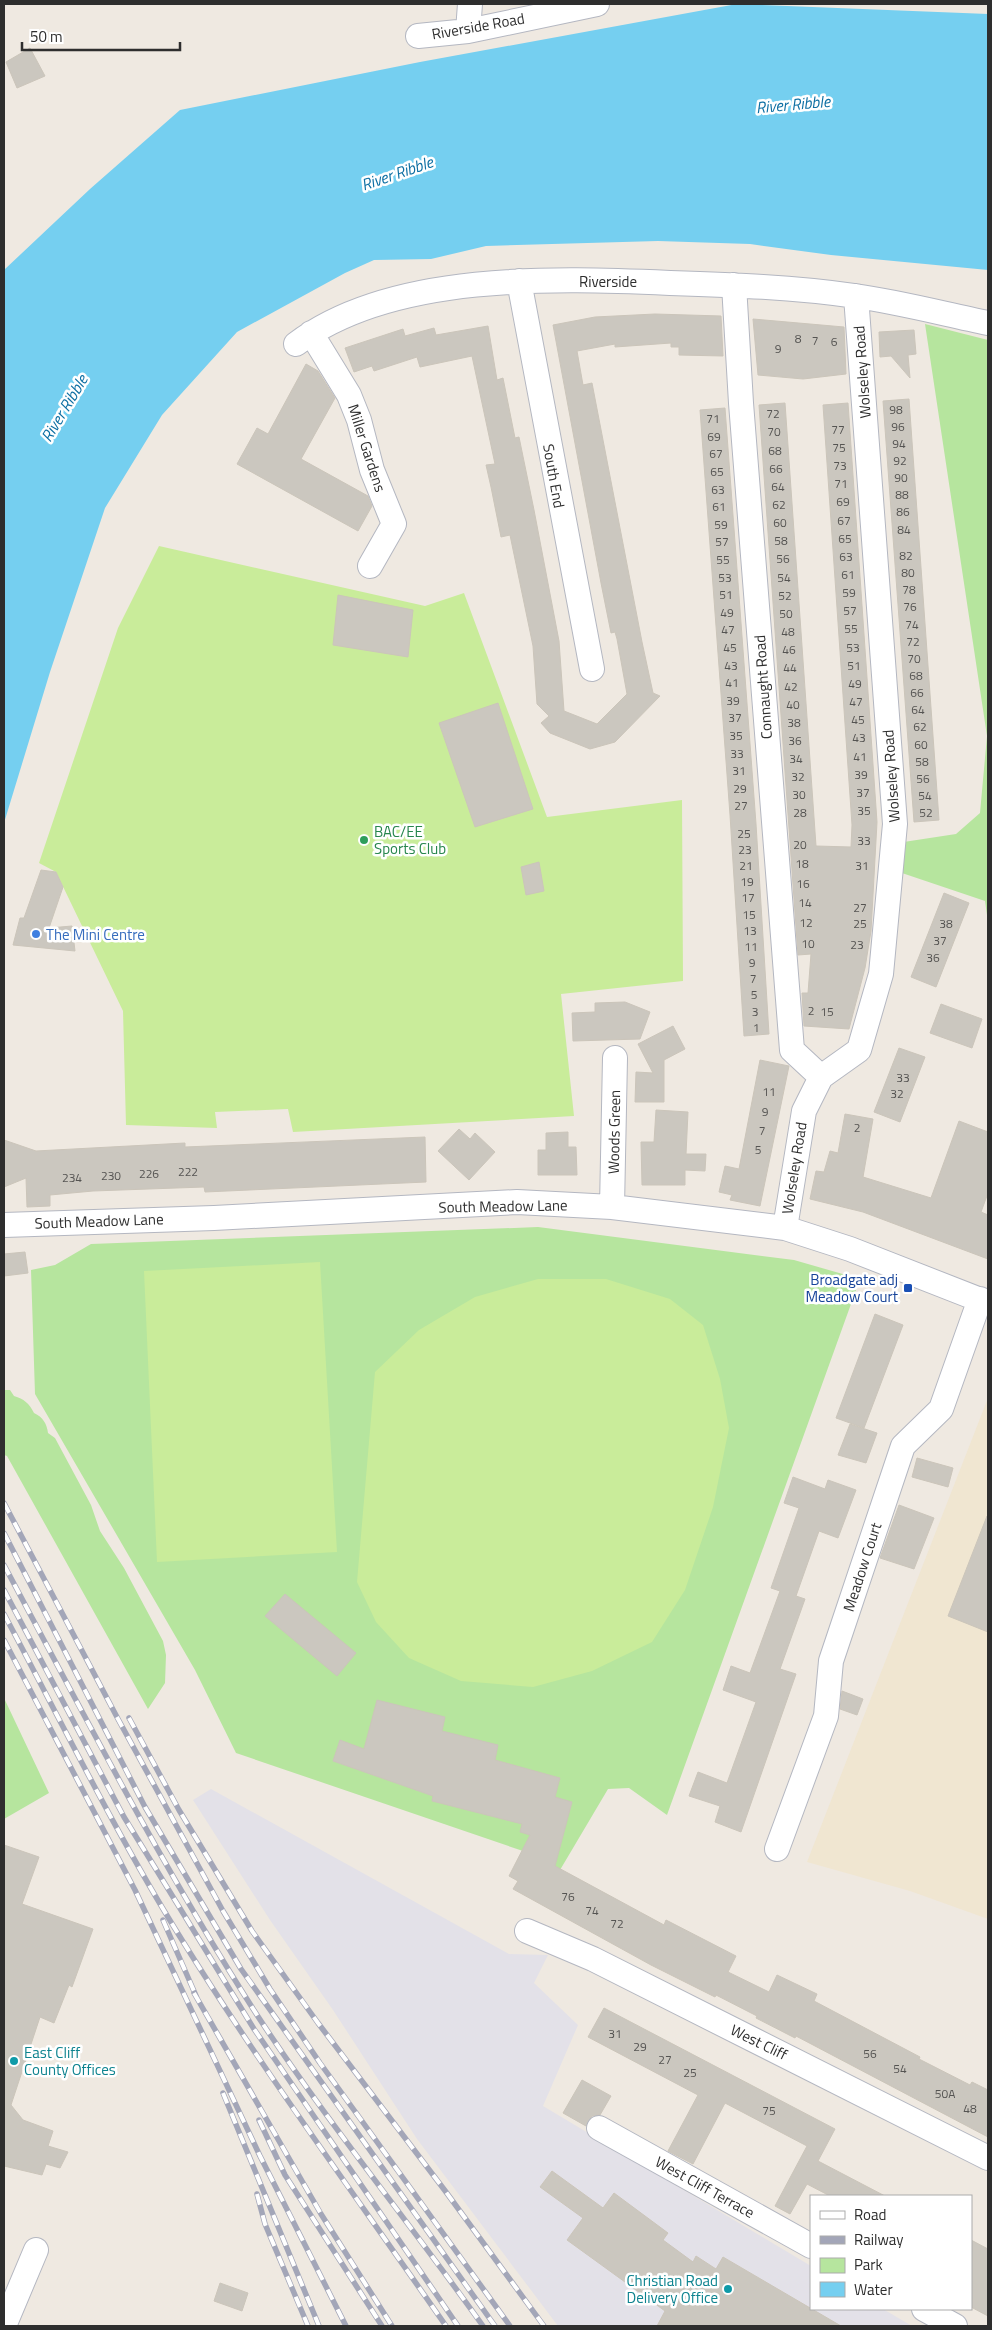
<svg xmlns="http://www.w3.org/2000/svg" width="992" height="2330" viewBox="0 0 992 2330" font-family="'Titillium Web',sans-serif">
<style>
.industrial{fill:#e3e1e8}
.education{fill:#f0e6d1}
.green{fill:#b6e59e}
.pitch{fill:#c9ec9a}
.water{fill:#75cff0}
.building{fill:#cbc7bf;stroke:#cbc5ba}
.lines{fill:none;stroke-linecap:round;stroke-linejoin:round}
.minor-casing{stroke:#b4b7c1;stroke-width:26}
.minor{stroke:#fff;stroke-width:24}
.rail-casing{stroke:#a3a6b8;stroke-width:5.5}
.rail{stroke:#fff;stroke-width:4;stroke-dasharray:11;stroke-linecap:butt}
.leisure-dot{fill:#2e9e5b;stroke:#fff;stroke-width:2}
.shop-dot{fill:#3f7fe0;stroke:#fff;stroke-width:2}
.transit-dot{fill:#1a4fb4;stroke:#fff;stroke-width:2}
.culture-dot{fill:#0f9aa8;stroke:#fff;stroke-width:2}
.labels{text-anchor:middle;dominant-baseline:central;stroke-width:5;stroke-linejoin:round;paint-order:stroke}
.number-label{font-size:12px;fill:#555452}
.street-label{font-size:15px;fill:#2e2e2e;stroke:#fff}
.leisure-label{font-size:15px;fill:#27864d;stroke:#fff;text-anchor:start}
.shop-label{font-size:15px;fill:#366cbe;stroke:#fff;text-anchor:start}
.transit-label{font-size:15px;fill:#164399;stroke:#fff;text-anchor:end}
.culture-label{font-size:15px;fill:#0d838f;stroke:#fff;text-anchor:start}
.water-label{font-size:16px;font-style:italic;fill:#0d6fa3;stroke:#fff}
</style>
<rect width="100%" height="100%" fill="#efe9e1"/>
<path class="industrial" d="M211,1789L509,1954L548,1955L534,1983L578,2025L543,2106L811,2266V2309H883L912,2326H558L417,2139L333,2010L270,1920L193,1800Z"/>
<path class="education" d="M988,1398V1919L910,1891L807,1862Z"/>
<path class="green" d="M925,324L988,340V922L985,901L896,871L897,843L956,834L980,813L987,736Z
M538,1227L794,1260L860,1279L667,1815L629,1788L608,1789L560,1870L523,1851L236,1753L195,1670L35,1394L31,1270L55,1265L91,1244Z
M4,1390H10L14,1396C24,1399 29,1403 34,1413C43,1417 47,1424 48,1433L55,1438L91,1505L100,1531L124,1568L163,1641L166,1655L165,1683L148,1709L7,1456L4,1455Z
M4,1698L49,1793L4,1819Z"/>
<path class="pitch" d="M159,546L425,606L464,593L547,817L682,800L683,981L561,994L574,1116L293,1132L288,1109L215,1112L217,1128L126,1125L123,1011L56,872L39,863L118,628Z
M320,1262L337,1552L157,1562L144,1271Z
M538,1279H606L670,1299L703,1325L720,1379L729,1428L713,1507L685,1590L652,1642L592,1671L533,1687L461,1681L409,1658L376,1622L357,1582L375,1372L419,1330L475,1297Z"/>
<path class="water" d="M737,4L988,14V270L831,255L750,244L658,241L486,246L431,259L374,260L345,273L237,332L162,415L105,508L50,672L4,823V270L90,189L180,110L420,62Z"/>
<path class="building" d="M30,48L45,76L17,88L6,62Z
M655,314L721,316L723,356L679,355V347H671V343L615,347V344L577,351L583,385L592,383L642,642L653,693L660,696L615,742L590,749L550,733L541,723L549,716L537,704L533,646L510,535L501,537L491,487L486,465L495,464L472,356L420,367L417,357L374,371L372,366L354,372L345,348L403,329L405,336L434,328L436,335L488,326L497,380L503,378L515,438L519,437L534,510L559,641L564,711L597,724L627,694L617,639L615,632L611,633L601,583L553,325L595,317Z
M753,319L844,327L846,374L803,379L758,375Z
M914,330L916,354L908,355L910,378L891,356L880,357L879,332Z
M306,364L318,371L335,398L301,459L368,496L372,506L358,531L237,464L257,428L268,434Z
M909,399L939,820L914,822L883,401Z
M785,403L816,846L851,847L852,825L823,405L848,403L877,822L871,931L865,968L849,1029L804,1026L802,993H808L811,954L798,955L759,405Z
M725,408L756,824L769,1034L744,1036L730,815L700,410Z
M338,595L413,610L408,657L333,645Z
M498,703L533,809L475,827L439,723Z
M539,862L544,891L526,895L521,867Z
M41,870L56,872L63,887L49,928L72,926L75,951L13,945L20,918H24Z
M944,893L969,903L936,987L911,977Z
M625,1002L650,1012L640,1039L573,1041L572,1013L595,1012V1003Z
M941,1004L982,1019L972,1048L930,1033Z
M673,1026L685,1049L664,1060V1102H635L636,1072L653,1073L638,1044Z
M899,1048L925,1057L900,1122L874,1112Z
M760,1060L789,1066L760,1206L730,1200L732,1195L719,1192L725,1166L739,1169Z
M656,1110L688,1112L686,1154H706L705,1171L685,1170V1185H642L641,1142H654Z
M845,1114L873,1119L863,1177L931,1198L959,1121L988,1132V1193L981,1212L988,1215V1259L863,1212L810,1199L816,1171L824,1172L830,1151L838,1153Z
M459,1129L470,1139L475,1133L495,1152L469,1180L438,1151Z
M568,1132V1147H576L577,1175H538V1150H546V1133Z
M425,1137L426,1182L205,1192L204,1187L93,1191L50,1195V1206L27,1207L26,1178L4,1187V1140L36,1151L185,1143V1147Z
M25,1252L28,1273L4,1276V1254Z
M875,1314L903,1325L864,1428L836,1418Z
M850,1424L877,1433L866,1463L838,1455Z
M917,1458L953,1468L948,1487L912,1477Z
M793,1477L825,1489L828,1480L856,1490L838,1538L819,1531L796,1596L805,1599L780,1669L796,1674L741,1832L715,1822L720,1806L689,1796L698,1772L727,1783L756,1702L723,1690L731,1666L750,1673L780,1591L771,1588L799,1508L784,1503Z
M899,1505L934,1518L914,1569L880,1558Z
M987,1516H988V1632L948,1616Z
M285,1594L356,1653L337,1676L265,1616Z
M842,1691L863,1699L857,1715L840,1709Z
M377,1700L445,1717L442,1731L498,1745L495,1760L560,1778L555,1797L572,1802L555,1866L664,1925L666,1920L736,1956L728,1972L769,1992L777,1975L817,1994L814,2001L920,2057L919,2059L970,2085L972,2082L988,2090V2137L796,2036L795,2038L756,2018L757,2016L716,1995L715,1997L651,1965L513,1889L518,1881L509,1876L530,1835L520,1832L522,1824L432,1801L433,1796L333,1761L340,1740L364,1749Z
M4,1845L39,1857L22,1904L93,1929L72,1987L69,1985L54,2023L40,2017L11,2105L23,2120L53,2131L48,2146L68,2152L60,2168L46,2164L42,2175L4,2166Z
M604,2008L835,2129L818,2161L885,2196H830L807,2184L790,2214L775,2206L807,2146L725,2103L693,2164L668,2151L698,2095L588,2037Z
M582,2080L611,2096L600,2115L592,2116L586,2126L563,2113Z
M552,2171L603,2208L614,2193L668,2233L663,2240L693,2262L696,2256L716,2269L723,2257L841,2326H657L665,2311L567,2240L583,2218L540,2187Z
M971,2240L988,2249V2316L971,2307Z
M220,2283L248,2293L242,2311L214,2301Z"/>
<g class="lines">
<defs>
<path id="minor" d="M468,31L470,4
M418,36L468,31L597,4
M519,281L592,669
M734,285L741,403L792,1050L821,1077
M311,333L349,395L359,420L372,470L394,524L370,566
M296,344C391,272 556,278 670,283C732,285 794,287 855,296C899,302 944,314 988,323
M612,1207L615,1058
M4,1225L214,1218L517,1202L612,1207L785,1228L850,1249L988,1303
M785,1228L804,1111L821,1077L859,1050L881,974L895,824L856,296
M777,1849L826,1716L831,1661L903,1446L941,1409L980,1299
M527,1931L593,1959L988,2158
M599,2128L811,2246
M924,2309L955,2326
M4,2326L36,2250"/>
</defs>
<use href="#minor" class="minor-casing"/>
<use href="#minor" class="minor"/>
<defs>
<path id="rail" d="M4,1503L118,1719L223,1911L270,1989L320,2063L510,2326
M4,1533L145,1807L241,1969L495,2326
M4,1565C85,1717 164,1870 257,2015C327,2122 409,2222 483,2326
M4,1590L124,1817L254,2029L458,2326
M4,1614C62,1723 116,1834 182,1940C264,2072 357,2198 446,2326
M4,1640L135,1890L260,2156L346,2326
M129,1718L179,1810L252,1931L318,2023L446,2192L544,2326
M163,1920L197,1998
M194,1993L321,2214L392,2326
M223,2093L319,2326
M259,2120L285,2175L382,2326
M257,2194L265,2224L308,2326"/>
</defs>
<use href="#rail" class="rail-casing"/>
<use href="#rail" class="rail"/>
</g>
<circle class="leisure-dot" cx="364" cy="840" r="5"/>
<circle class="shop-dot" cx="36" cy="934" r="5"/>
<rect class="transit-dot" x="903" y="1283" width="10" height="10" rx="2.5"/>
<g class="culture-dot">
<circle cx="14" cy="2061" r="5"/>
<circle cx="728" cy="2289" r="5"/>
</g>
<g class="labels">
<g class="number-label">
<text x="798" y="338">8</text>
<text x="815" y="340">7</text>
<text x="834" y="341">6</text>
<text x="778" y="348">9</text>
<text x="896" y="409">98</text>
<text x="773" y="413">72</text>
<text x="713" y="418">71</text>
<text x="898" y="426">96</text>
<text x="838" y="429">77</text>
<text x="774" y="431">70</text>
<text x="714" y="436">69</text>
<text x="899" y="443">94</text>
<text x="839" y="447">75</text>
<text x="775" y="450">68</text>
<text x="716" y="453">67</text>
<text x="900" y="460">92</text>
<text x="840" y="465">73</text>
<text x="776" y="468">66</text>
<text x="717" y="471">65</text>
<text x="901" y="477">90</text>
<text x="841" y="483">71</text>
<text x="778" y="486">64</text>
<text x="718" y="489">63</text>
<text x="902" y="494">88</text>
<text x="843" y="501">69</text>
<text x="779" y="504">62</text>
<text x="719" y="506">61</text>
<text x="903" y="511">86</text>
<text x="844" y="520">67</text>
<text x="780" y="522">60</text>
<text x="721" y="524">59</text>
<text x="904" y="529">84</text>
<text x="845" y="538">65</text>
<text x="781" y="540">58</text>
<text x="722" y="541">57</text>
<text x="906" y="555">82</text>
<text x="846" y="556">63</text>
<text x="783" y="558">56</text>
<text x="723" y="559">55</text>
<text x="908" y="572">80</text>
<text x="848" y="574">61</text>
<text x="725" y="577">53</text>
<text x="784" y="577">54</text>
<text x="909" y="589">78</text>
<text x="849" y="592">59</text>
<text x="726" y="594">51</text>
<text x="785" y="595">52</text>
<text x="910" y="606">76</text>
<text x="850" y="610">57</text>
<text x="727" y="612">49</text>
<text x="786" y="613">50</text>
<text x="912" y="624">74</text>
<text x="851" y="628">55</text>
<text x="728" y="629">47</text>
<text x="788" y="631">48</text>
<text x="913" y="641">72</text>
<text x="730" y="647">45</text>
<text x="853" y="647">53</text>
<text x="789" y="649">46</text>
<text x="914" y="658">70</text>
<text x="731" y="665">43</text>
<text x="854" y="665">51</text>
<text x="790" y="667">44</text>
<text x="916" y="675">68</text>
<text x="732" y="682">41</text>
<text x="855" y="683">49</text>
<text x="791" y="686">42</text>
<text x="917" y="692">66</text>
<text x="733" y="700">39</text>
<text x="856" y="701">47</text>
<text x="793" y="704">40</text>
<text x="918" y="709">64</text>
<text x="735" y="717">37</text>
<text x="858" y="719">45</text>
<text x="794" y="722">38</text>
<text x="920" y="726">62</text>
<text x="736" y="735">35</text>
<text x="859" y="737">43</text>
<text x="795" y="740">36</text>
<text x="921" y="744">60</text>
<text x="737" y="753">33</text>
<text x="860" y="756">41</text>
<text x="796" y="758">34</text>
<text x="922" y="761">58</text>
<text x="739" y="770">31</text>
<text x="861" y="774">39</text>
<text x="798" y="776">32</text>
<text x="923" y="778">56</text>
<text x="740" y="788">29</text>
<text x="863" y="792">37</text>
<text x="799" y="794">30</text>
<text x="925" y="795">54</text>
<text x="741" y="805">27</text>
<text x="864" y="810">35</text>
<text x="800" y="812">28</text>
<text x="926" y="812">52</text>
<text x="744" y="833">25</text>
<text x="864" y="840">33</text>
<text x="800" y="844">20</text>
<text x="745" y="849">23</text>
<text x="802" y="863">18</text>
<text x="746" y="865">21</text>
<text x="862" y="865">31</text>
<text x="747" y="881">19</text>
<text x="803" y="883">16</text>
<text x="748" y="897">17</text>
<text x="805" y="902">14</text>
<text x="860" y="907">27</text>
<text x="749" y="914">15</text>
<text x="806" y="922">12</text>
<text x="860" y="923">25</text>
<text x="946" y="923">38</text>
<text x="750" y="930">13</text>
<text x="940" y="940">37</text>
<text x="808" y="943">10</text>
<text x="857" y="944">23</text>
<text x="751" y="946">11</text>
<text x="933" y="957">36</text>
<text x="752" y="962">9</text>
<text x="753" y="978">7</text>
<text x="754" y="994">5</text>
<text x="811" y="1010">2</text>
<text x="755" y="1011">3</text>
<text x="827" y="1011">15</text>
<text x="756" y="1027">1</text>
<text x="903" y="1077">33</text>
<text x="769" y="1091">11</text>
<text x="897" y="1093">32</text>
<text x="765" y="1111">9</text>
<text x="857" y="1127">2</text>
<text x="762" y="1130">7</text>
<text x="758" y="1149">5</text>
<text x="188" y="1171">222</text>
<text x="149" y="1173">226</text>
<text x="111" y="1175">230</text>
<text x="72" y="1177">234</text>
<text x="568" y="1896">76</text>
<text x="592" y="1910">74</text>
<text x="617" y="1923">72</text>
<text x="615" y="2033">31</text>
<text x="640" y="2046">29</text>
<text x="870" y="2053">56</text>
<text x="665" y="2059">27</text>
<text x="900" y="2068">54</text>
<text x="690" y="2072">25</text>
<text x="945" y="2093">50A</text>
<text x="970" y="2108">48</text>
<text x="769" y="2110">75</text>
</g>
<g class="street-label">
<text transform="translate(478 26) rotate(-10)">Riverside Road</text>
<text x="608" y="281">Riverside</text>
<text transform="translate(862 372) rotate(-94)">Wolseley Road</text>
<text transform="translate(367 448) rotate(72)">Miller Gardens</text>
<text transform="translate(554 476) rotate(80)">South End</text>
<text transform="translate(763 687) rotate(-94)">Connaught Road</text>
<text transform="translate(891 776) rotate(-94)">Wolseley Road</text>
<text transform="translate(614 1132) rotate(-89)">Woods Green</text>
<text transform="translate(794 1168) rotate(-81)">Wolseley Road</text>
<text transform="translate(503 1206) rotate(-1)">South Meadow Lane</text>
<text transform="translate(99 1221) rotate(-2)">South Meadow Lane</text>
<text transform="translate(862 1567) rotate(-72)">Meadow Court</text>
<text transform="translate(759 2042) rotate(26)">West Cliff</text>
<text transform="translate(705 2187) rotate(29)">West Cliff Terrace</text>
</g>
<g class="leisure-label">
<text x="374" y="831">BAC/EE<tspan x="374" dy="17">Sports Club</tspan></text>
</g>
<g class="shop-label">
<text x="46" y="934">The Mini Centre</text>
</g>
<g class="transit-label">
<text x="898" y="1279">Broadgate adj<tspan x="898" dy="17">Meadow Court</tspan></text>
</g>
<g class="culture-label">
<text x="24" y="2052">East Cliff<tspan x="24" dy="17">County Offices</tspan></text>
<text x="718" y="2280" text-anchor="end">Christian Road<tspan x="718" dy="17">Delivery Office</tspan></text>
</g>
<g class="water-label">
<text transform="translate(793 104) rotate(-5)">River Ribble</text>
<text transform="translate(397 173) rotate(-19)">River Ribble</text>
<text transform="translate(64 408) rotate(-59)">River Ribble</text>
</g>
</g>
<rect width="992" height="2330" fill="none" stroke="#2e2e2e" stroke-width="10"/>
<rect x="810" y="2195" width="162" height="115" fill="#ffffff" stroke="#ababab"/>
<rect x="820" y="2211" width="25" height="8" fill="#ffffff" stroke="#ababab"/>
<text x="854" y="2220" font-size="15" fill="#2e2e2e">Road</text>
<rect x="820" y="2236" width="25" height="8" fill="#a3a6b8" stroke="#ababab"/>
<text x="854" y="2245" font-size="15" fill="#2e2e2e">Railway</text>
<rect x="820" y="2258" width="25" height="15" fill="#b6e59e" stroke="#ababab"/>
<text x="854" y="2270" font-size="15" fill="#2e2e2e">Park</text>
<rect x="820" y="2282" width="25" height="15" fill="#75cff0" stroke="#ababab"/>
<text x="854" y="2295" font-size="15" fill="#2e2e2e">Water</text>
<path d="M22 42v8h158v-8" fill="none" stroke="#2e2e2e" stroke-width="2.5"/>
<text x="30" y="42" font-size="15" fill="#2e2e2e" stroke="#ffffff" stroke-width="4" paint-order="stroke">50 m</text>
</svg>
